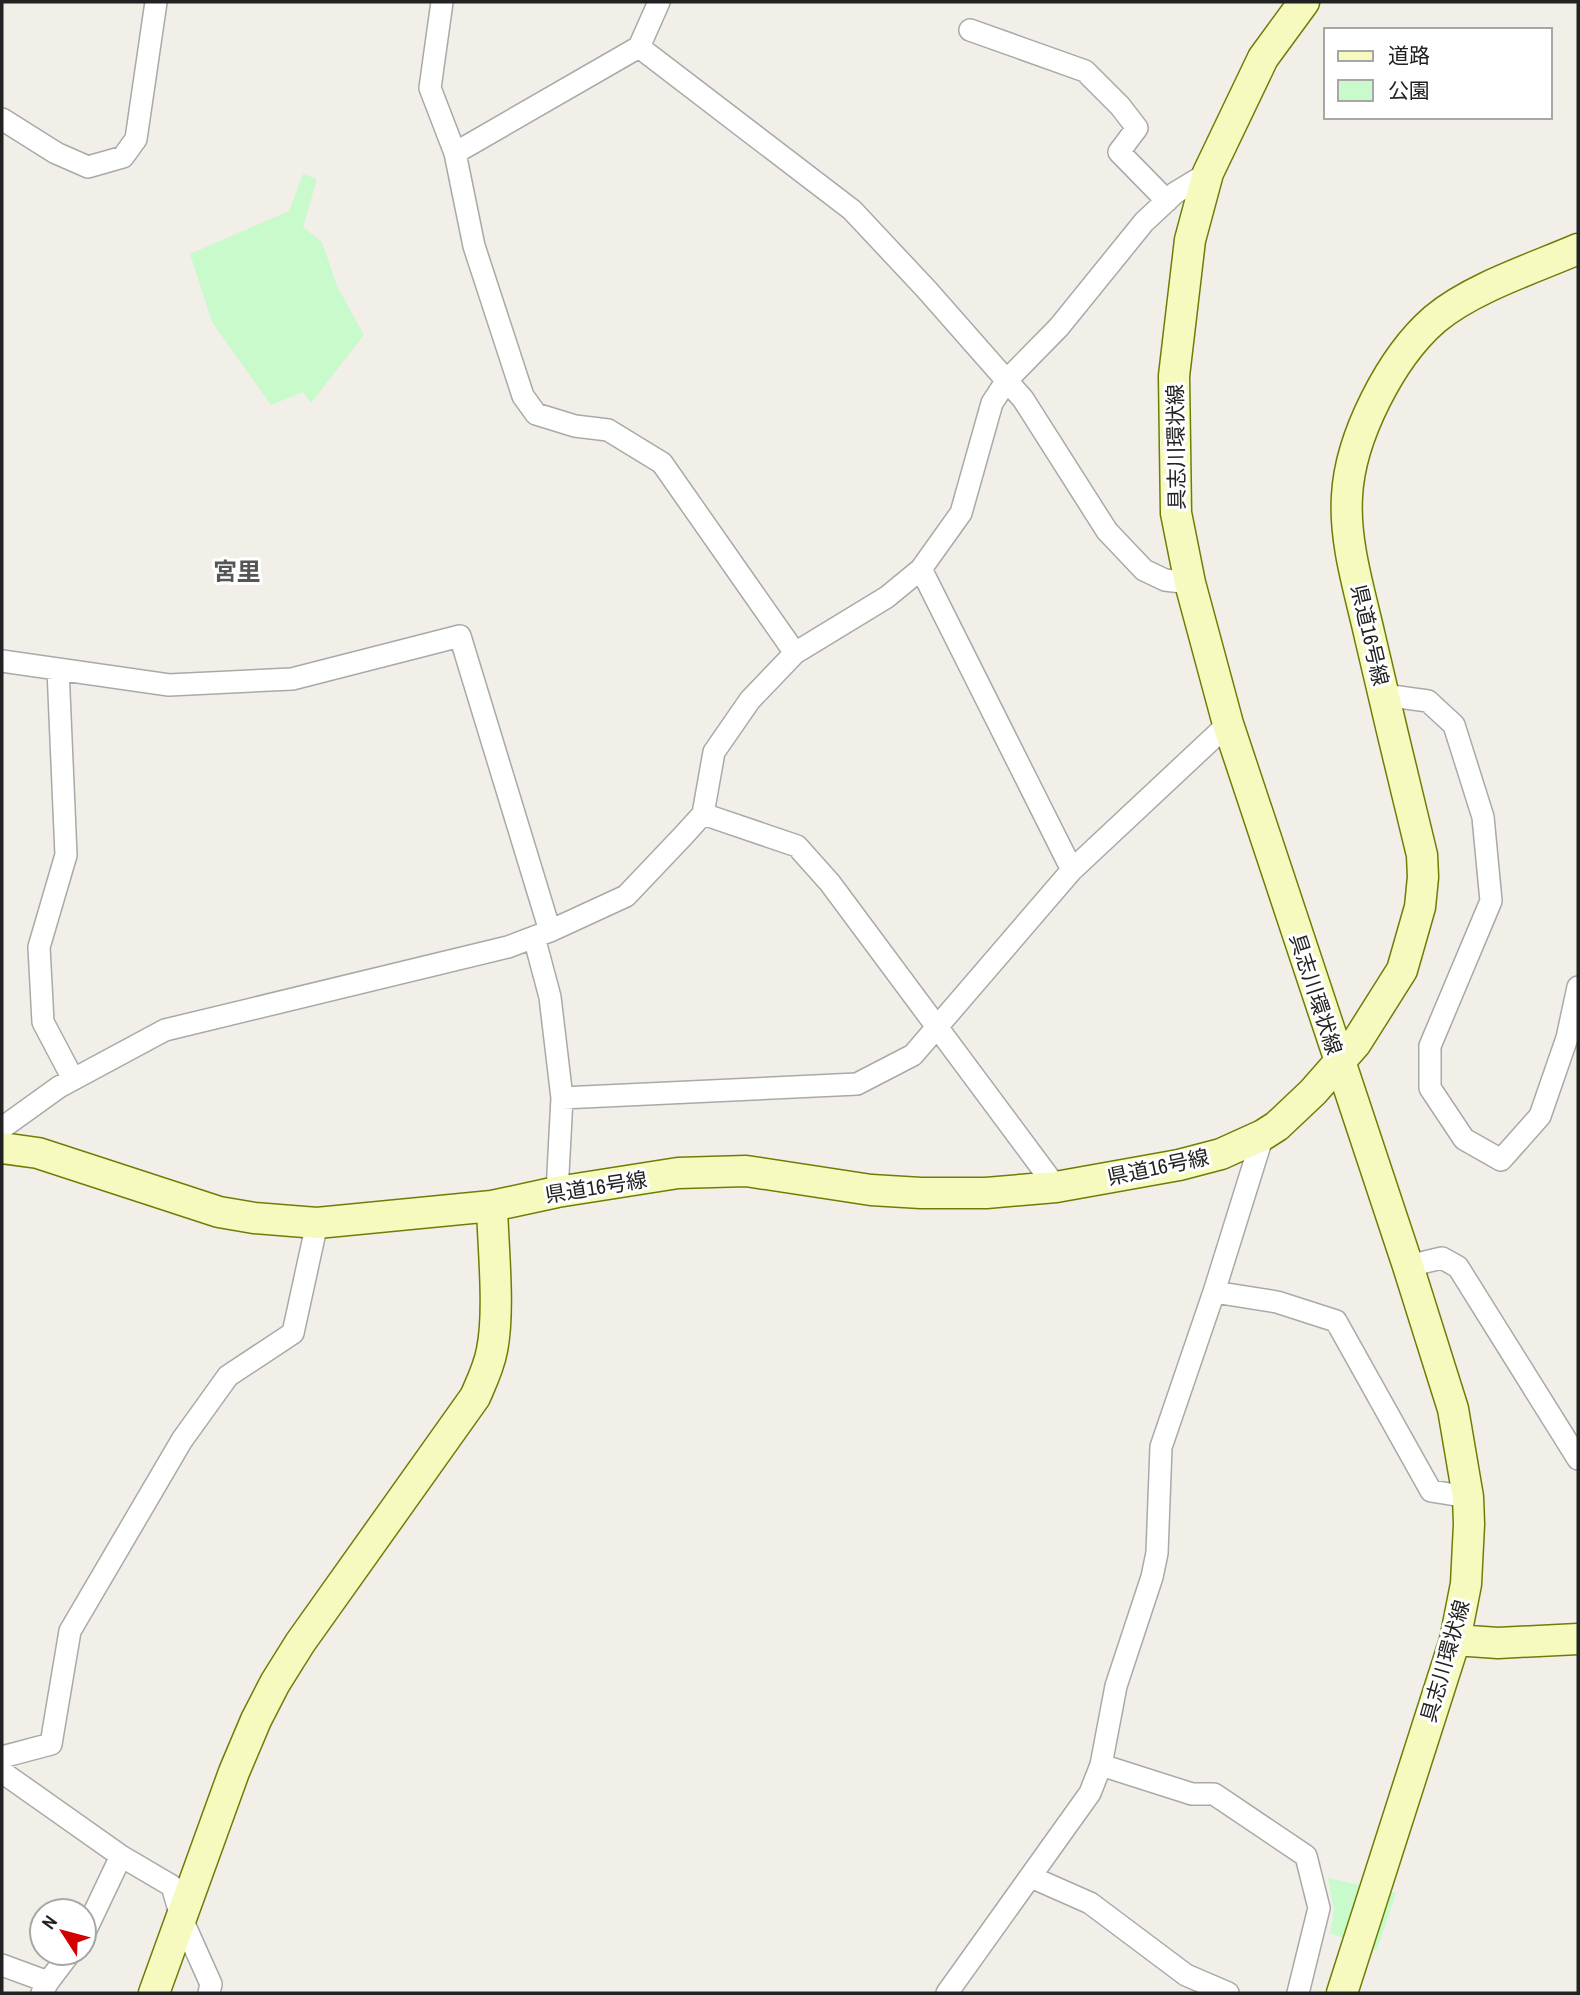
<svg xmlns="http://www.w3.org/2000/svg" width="1580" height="1995" viewBox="0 0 1580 1995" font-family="'Archivo Narrow','Noto Sans JP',sans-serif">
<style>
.park{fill:#c8facc}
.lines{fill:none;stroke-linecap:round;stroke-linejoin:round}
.street-casing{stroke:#a9a9a9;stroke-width:24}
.secondary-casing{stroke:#707d05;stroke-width:33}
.street{stroke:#fff;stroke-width:21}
.secondary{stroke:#f7fabf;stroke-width:30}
.labels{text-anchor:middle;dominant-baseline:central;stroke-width:6;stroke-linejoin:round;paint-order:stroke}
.street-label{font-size:21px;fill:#222;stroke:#fff}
.quarter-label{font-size:24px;font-weight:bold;fill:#555;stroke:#fff}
</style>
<rect width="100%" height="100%" fill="#f2efe9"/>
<path class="park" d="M303,174L317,179L303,227L322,242L337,286L364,335L311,403L303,392L271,405L212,322L190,254L289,211Z
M1328,1878L1396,1893L1377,1950L1330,1933L1334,1911Z"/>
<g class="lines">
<defs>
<path id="street" d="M442,2L430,88L455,153L474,246L523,396L536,414L575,426L608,430L662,463L795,653
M970,30L1085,71L1120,106L1137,128L1119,152L1167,201
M639,47L852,210L927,290L1023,399L1107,531L1144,570L1165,580L1190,583
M2,119L56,153L88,167L123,157L136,139L156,2
M455,153L639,47L659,2
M921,569L1072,870
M2,661L169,685L292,679L460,636L550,931
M58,669L66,855L39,947L43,1022L73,1079
M1384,695L1428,701L1454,725L1483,817L1491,901L1430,1046V1088L1464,1139L1501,1160L1540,1116L1567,1038L1578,987
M703,814L797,846L830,883L1056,1187
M534,937L550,997L562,1098L557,1192
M562,1098L857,1084L913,1055L1072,870L1228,724
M2,1128L59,1087L165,1030L508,947L550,931L626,896L683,836L703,814L714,752L750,700L795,653L887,597L921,569L961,513L992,403L1007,380L1059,327L1144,222L1175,193L1208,173
M1408,1266L1442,1258L1458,1267L1578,1459
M1214,1292L1277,1302L1336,1321L1431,1491L1468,1497
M2,1757L51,1744L70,1631L182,1440L228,1376L293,1333L317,1223
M1101,1765L1192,1794H1214L1306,1856L1319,1908L1298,1993
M2,1772L121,1856L172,1886L181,1917L211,1984L209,1993
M1031,1877L1090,1903L1186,1975L1228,1993
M84,1934L121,1856
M2,1965L48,1982
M42,1993L48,1982L70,1953
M947,1993L1090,1793L1101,1765L1116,1686L1152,1577L1157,1553L1161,1447L1214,1292L1263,1135"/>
<path id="secondary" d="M1304,2L1263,58L1208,173L1190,240L1174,376L1176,513L1190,583L1228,724L1408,1266L1453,1409L1468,1497L1469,1524L1466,1584L1455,1640L1342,1993
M2,1148L38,1153L219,1212L254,1218L317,1223L492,1206L557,1192L678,1173L746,1171L871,1190L921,1193H986L1056,1187L1179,1165L1221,1154L1263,1135L1277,1126L1313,1092L1356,1043L1402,970L1420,907L1423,877L1422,855C1404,782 1387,710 1370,637C1360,592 1344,543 1347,496C1350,437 1391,357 1435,319C1472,288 1534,268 1578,249
M1455,1640L1498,1643L1578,1639
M154,1993L234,1772L256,1720L275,1683L300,1643L475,1397C482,1381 489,1367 492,1350C500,1310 493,1248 492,1206"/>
</defs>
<use href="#street" class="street-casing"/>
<use href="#secondary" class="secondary-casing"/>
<use href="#street" class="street"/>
<use href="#secondary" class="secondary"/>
</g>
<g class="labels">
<g class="street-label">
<text transform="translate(1176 447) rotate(-91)">具志川環状線</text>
<text transform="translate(1370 635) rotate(77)">県道16号線</text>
<text transform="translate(1316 994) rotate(72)">具志川環状線</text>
<text transform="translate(1158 1167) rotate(-12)">県道16号線</text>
<text transform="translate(596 1187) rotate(-9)">県道16号線</text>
<text transform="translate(1445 1661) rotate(-74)">具志川環状線</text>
</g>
<g class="quarter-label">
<text x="237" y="571">宮里</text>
</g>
</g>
<rect width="1580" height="1995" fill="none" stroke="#222222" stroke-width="7"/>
<rect x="1324" y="28" width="228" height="91" fill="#ffffff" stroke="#a7a7a7" stroke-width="2"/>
<rect x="1338" y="51" width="35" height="10" fill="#f7fabf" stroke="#a7a7a7" stroke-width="2"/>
<text x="1388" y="63" font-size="21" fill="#222222">道路</text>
<rect x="1338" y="80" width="35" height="21" fill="#c8facc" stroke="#a7a7a7" stroke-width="2"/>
<text x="1388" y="98" font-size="21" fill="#222222">公園</text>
<g transform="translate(63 1932) rotate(306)"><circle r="33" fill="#ffffff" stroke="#a7a7a7" stroke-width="2"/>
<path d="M0-5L12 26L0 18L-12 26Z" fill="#d40000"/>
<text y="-10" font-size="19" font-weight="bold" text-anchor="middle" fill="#222222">N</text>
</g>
</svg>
